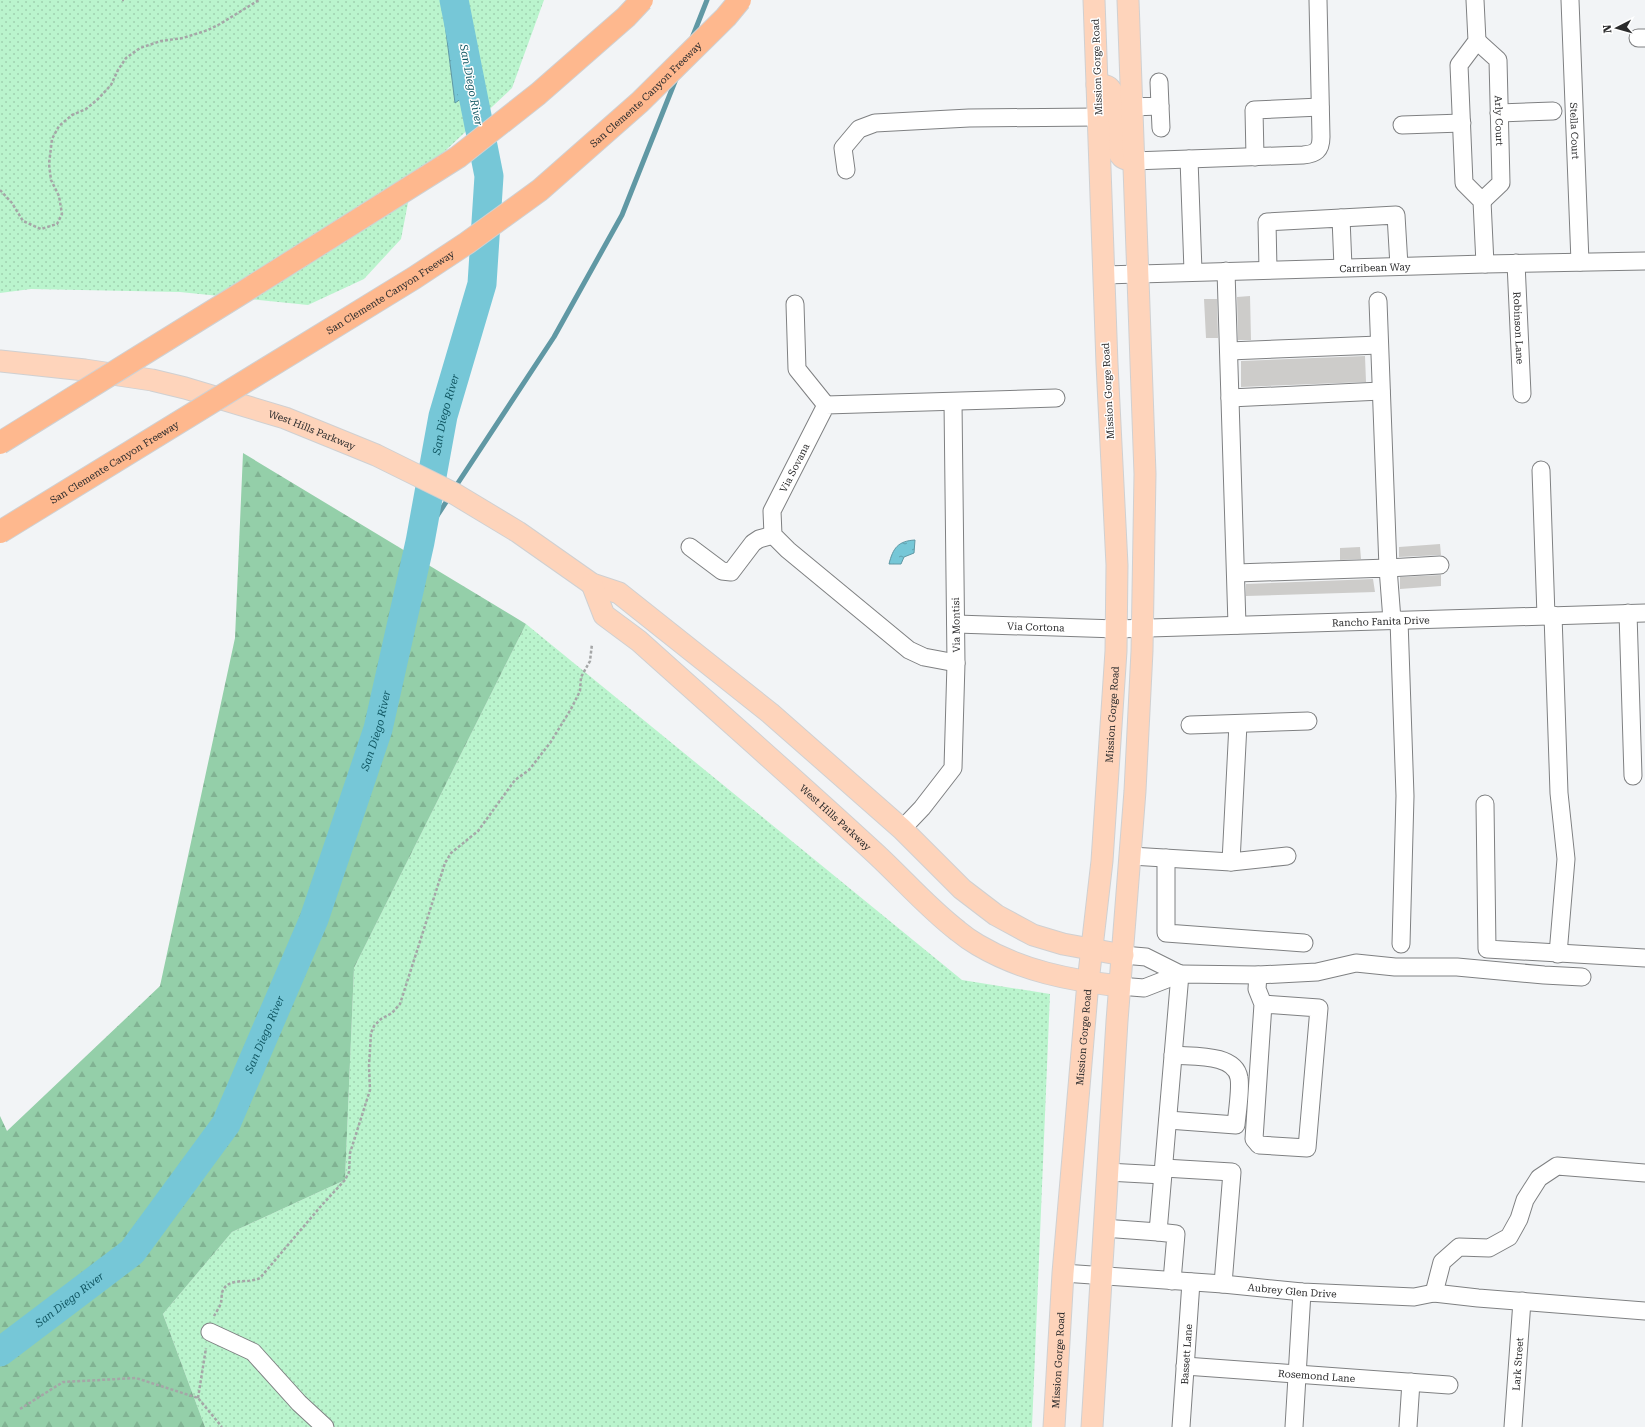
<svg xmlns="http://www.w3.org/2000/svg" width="1645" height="1427" viewBox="0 0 1645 1427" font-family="'Roboto Serif',serif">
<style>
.grass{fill:url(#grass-dots)}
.forest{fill:url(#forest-firs)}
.water{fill:url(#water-ripples);stroke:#6098a4}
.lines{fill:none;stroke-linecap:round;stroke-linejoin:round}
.stream{stroke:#6098a4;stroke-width:5}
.river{stroke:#76c7d7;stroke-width:29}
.building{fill:#cdccca}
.minor-casing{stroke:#7f8082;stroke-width:19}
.major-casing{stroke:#d0d0d1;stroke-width:23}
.path{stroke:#a5a6a7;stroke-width:2.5;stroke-dasharray:3 2;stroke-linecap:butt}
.minor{stroke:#fff;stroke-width:17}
.major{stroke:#fed4bb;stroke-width:21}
.highway-bridge-casing{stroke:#d0d0d1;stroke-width:24;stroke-linecap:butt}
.highway-bridge{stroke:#feb88e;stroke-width:22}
.labels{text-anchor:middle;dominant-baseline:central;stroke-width:3;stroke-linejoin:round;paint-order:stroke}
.street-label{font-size:10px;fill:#2b2b2c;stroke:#fff}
.water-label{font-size:11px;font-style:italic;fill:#105662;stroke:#fff}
</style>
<defs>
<pattern id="grass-dots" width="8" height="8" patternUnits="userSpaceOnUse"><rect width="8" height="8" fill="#baf4cd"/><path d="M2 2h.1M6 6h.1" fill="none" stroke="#a0d1b0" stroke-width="1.8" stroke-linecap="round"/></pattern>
<pattern id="forest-firs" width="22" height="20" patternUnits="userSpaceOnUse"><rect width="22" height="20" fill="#94cfa9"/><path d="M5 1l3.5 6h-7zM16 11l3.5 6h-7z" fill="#80b292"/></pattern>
<pattern id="water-ripples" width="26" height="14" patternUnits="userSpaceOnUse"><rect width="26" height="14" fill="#76c7d7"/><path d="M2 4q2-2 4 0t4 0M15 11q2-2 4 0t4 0" fill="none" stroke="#61a2af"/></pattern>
</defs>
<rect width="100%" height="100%" fill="#f2f4f6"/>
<path class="grass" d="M0,0H544L512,88L412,182L401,239L364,279L308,305L180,292L31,289L0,293Z
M526,624L962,980L1050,994L1032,1427H205L163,1314L232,1232L345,1180L354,968Z"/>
<path class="forest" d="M243,453L526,624L354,968L345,1180L232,1232L163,1314L205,1427H0V1116L7,1131L160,986L235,638Z"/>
<path class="water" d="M441,0H465L471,30L478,87L455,103L444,16Z
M915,540L914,553L904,557L901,564H889C893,548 898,541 915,540Z"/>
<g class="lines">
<path class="stream" d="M692,38L707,0
M454,489L554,337L622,215L676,79
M420,542L450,496"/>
<path class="river" id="s1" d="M0,1352L132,1252L226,1124L314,919L378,729L420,542L443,416L482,284L489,176L454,0"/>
</g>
<path class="building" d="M1250,296L1251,340H1238L1237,297Z
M1204,299H1217L1218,338H1206Z
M1365,356L1366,382L1241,387V361Z
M1440,544L1441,555L1399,557V547Z
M1360,547L1361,559L1340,560V548Z
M1441,575V586L1400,589V577Z
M1373,579L1375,592L1246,596V584Z"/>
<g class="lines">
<defs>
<g id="minor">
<path d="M1475,0L1477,41L1459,65L1464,183L1482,201L1485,264"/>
<path id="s2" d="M1570,0L1580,262"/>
<path d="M1638,38H1645"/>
<path id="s3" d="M1477,41L1498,60L1501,183L1482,201"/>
<path d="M1160,106L1161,128"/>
<path d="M1131,107L1160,106L1159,82"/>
<path d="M1499,113L1553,111"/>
<path d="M1402,125L1462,123"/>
<path d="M1255,157L1254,110L1320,107"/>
<path d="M1189,159L1193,271"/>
<path d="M1133,161L1303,155C1316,154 1321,150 1321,137L1318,0"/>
<path d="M846,170L843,148L859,129L875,123L969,118L1098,117"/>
<path d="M1341,218L1396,215L1399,266"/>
<path id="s4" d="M1516,263L1522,394"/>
<path d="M1268,269L1267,222L1341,218L1343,267"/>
<path d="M1226,271L1237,625"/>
<path id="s5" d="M1104,275L1485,264L1645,261"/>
<path d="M1378,301L1388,568L1440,565"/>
<path d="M795,304L797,369L826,405"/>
<path d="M1229,351L1379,345"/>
<path d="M1230,398L1381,391"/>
<path d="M1541,470L1546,616"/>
<path d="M690,547L722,571L731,572L753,543L759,539L773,535"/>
<path d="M1236,573L1388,568L1392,620"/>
<path d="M1628,613L1633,776"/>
<path d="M1553,615L1559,793L1566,859L1558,954"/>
<path d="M1399,620L1405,796L1401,944"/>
<path id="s6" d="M956,624L1117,629L1645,613"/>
<path id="s7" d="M956,663L924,657L909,650L788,550L773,535L772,511L826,405L1056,398"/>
<path d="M1190,725L1308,721"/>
<path d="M1485,804L1487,949L1645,958"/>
<path d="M902,829L922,808L953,768L956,663L953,402"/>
<path d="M1131,856L1231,862L1287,856"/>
<path d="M1166,858V933L1304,943"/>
<path d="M1231,862L1238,724"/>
<path d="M1123,955L1146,957L1180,974"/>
<path d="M1258,975L1257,989L1263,1004L1254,1139L1259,1145L1307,1148L1319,1008L1263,1004"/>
<path d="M1119,986L1144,988L1180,974L1258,975L1317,972L1356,963L1395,967H1457L1544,975L1582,977"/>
<path d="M1168,1120L1236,1125C1237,1114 1241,1088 1239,1078C1235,1053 1192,1057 1173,1055"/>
<path d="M1164,1168L1232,1172L1223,1284"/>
<path d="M1107,1172L1163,1175"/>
<path d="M1103,1228L1158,1232L1180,974"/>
<path d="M1158,1232L1176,1234L1172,1281"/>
<path id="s8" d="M1063,1273L1223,1284L1302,1292L1414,1297L1434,1293L1478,1298L1645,1311"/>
<path d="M1434,1293L1442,1262L1459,1247L1489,1248L1509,1237L1519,1219L1525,1200L1539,1178L1557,1166L1645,1173"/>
<path d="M210,1332L253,1352L299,1403L325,1427"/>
<path id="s9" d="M1185,1366L1449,1385"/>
<path id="s10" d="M1181,1427L1191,1282"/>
<path d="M1294,1427L1302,1292"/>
<path d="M1408,1427L1411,1382"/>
<path id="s11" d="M1513,1427L1522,1301"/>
</g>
<g id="major">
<path d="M1097,85C1103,85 1108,85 1111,90C1121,105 1108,144 1122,157C1124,159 1129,160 1133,161"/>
<path id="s12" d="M0,361L85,370L152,380L185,388L285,418L376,455L455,494L518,532L592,584L619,593L770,713L902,829L962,889L996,915L1033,935L1063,944L1123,955"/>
<path id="s13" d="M592,584L604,615L639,641C718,712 798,782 876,854C904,880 928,908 958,931C964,936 971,941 978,945C1022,971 1069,980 1119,986"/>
<path id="s14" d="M1054,1427L1063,1273L1088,982L1102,861L1116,651L1117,565L1107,364L1094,0"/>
<path d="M1092,1427L1117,1021L1135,791L1142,651L1145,474L1128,0"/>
</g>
</defs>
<use href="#minor" class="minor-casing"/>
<use href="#major" class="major-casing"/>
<path class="path" d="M122,0H124
M0,190L12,203L23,221L41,229L57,224L62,214L59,196L51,180L49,164L52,139L59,126L72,115L86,109L98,99L111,85L118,70L126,58L140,48L161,41L183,38L208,30L220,24L259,0
M214,1316C216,1312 220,1307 221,1302C222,1299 221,1294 223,1290C230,1277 249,1284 260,1278L321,1206L345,1180L349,1172L350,1153L370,1090L369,1066L371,1033L374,1026L381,1019L392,1013L400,1004L445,863L451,853L478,831L515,780L529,770L550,743L571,709L580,691L581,677L590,661L592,644
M198,1398L206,1348
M20,1409L63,1382L136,1378L198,1398L222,1427"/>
<use href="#minor" class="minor"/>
<use href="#major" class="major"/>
<defs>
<g id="highway-bridge">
<path d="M0,443L245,291L458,157L538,94L626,17L642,0"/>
<path id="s15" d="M0,532L414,278L467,243L540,190L640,102L726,17L740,0"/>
</g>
</defs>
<use href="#highway-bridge" class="highway-bridge-casing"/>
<use href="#highway-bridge" class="highway-bridge"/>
</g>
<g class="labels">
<g class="street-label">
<text transform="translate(1097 67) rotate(-92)">Mission Gorge Road</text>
<text stroke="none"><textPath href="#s15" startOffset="782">San Clemente Canyon Freeway</textPath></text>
<text stroke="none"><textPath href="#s3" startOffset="89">Arly Court</textPath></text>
<text stroke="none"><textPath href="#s2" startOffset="131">Stella Court</textPath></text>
<text stroke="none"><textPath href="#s5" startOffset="271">Carribean Way</textPath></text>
<text stroke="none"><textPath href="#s15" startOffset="458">San Clemente Canyon Freeway</textPath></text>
<text stroke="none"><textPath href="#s4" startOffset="65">Robinson Lane</textPath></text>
<text transform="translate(1108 391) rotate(-93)">Mission Gorge Road</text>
<text stroke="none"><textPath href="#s12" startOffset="321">West Hills Parkway</textPath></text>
<text stroke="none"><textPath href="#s15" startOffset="134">San Clemente Canyon Freeway</textPath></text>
<text stroke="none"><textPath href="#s7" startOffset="300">Via Sovana</textPath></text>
<text stroke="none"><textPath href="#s6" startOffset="425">Rancho Fanita Drive</textPath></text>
<text transform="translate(956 625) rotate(-91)">Via Montisi</text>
<text stroke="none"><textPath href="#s6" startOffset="80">Via Cortona</textPath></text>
<text stroke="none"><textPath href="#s14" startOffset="715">Mission Gorge Road</textPath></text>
<text stroke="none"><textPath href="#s13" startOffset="341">West Hills Parkway</textPath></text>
<text stroke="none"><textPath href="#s14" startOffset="391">Mission Gorge Road</textPath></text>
<text stroke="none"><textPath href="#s8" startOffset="230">Aubrey Glen Drive</textPath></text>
<text stroke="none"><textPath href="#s10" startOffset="73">Bassett Lane</textPath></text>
<text stroke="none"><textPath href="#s14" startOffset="67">Mission Gorge Road</textPath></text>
<text stroke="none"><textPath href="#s11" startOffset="63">Lark Street</textPath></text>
<text stroke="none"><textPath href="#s9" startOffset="132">Rosemond Lane</textPath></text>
</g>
<g class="water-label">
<text transform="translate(471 85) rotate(79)">San Diego River</text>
<text stroke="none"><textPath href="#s1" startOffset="1070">San Diego River</textPath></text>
<text stroke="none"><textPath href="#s1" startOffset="746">San Diego River</textPath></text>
<text stroke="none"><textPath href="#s1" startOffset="422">San Diego River</textPath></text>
<text stroke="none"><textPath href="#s1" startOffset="87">San Diego River</textPath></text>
</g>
</g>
<g transform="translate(1617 28) rotate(264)" stroke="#ffffff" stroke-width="3" paint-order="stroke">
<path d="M0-3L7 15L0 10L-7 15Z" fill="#2b2b2c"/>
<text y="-6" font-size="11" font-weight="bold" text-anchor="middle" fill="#2b2b2c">N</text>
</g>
</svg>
